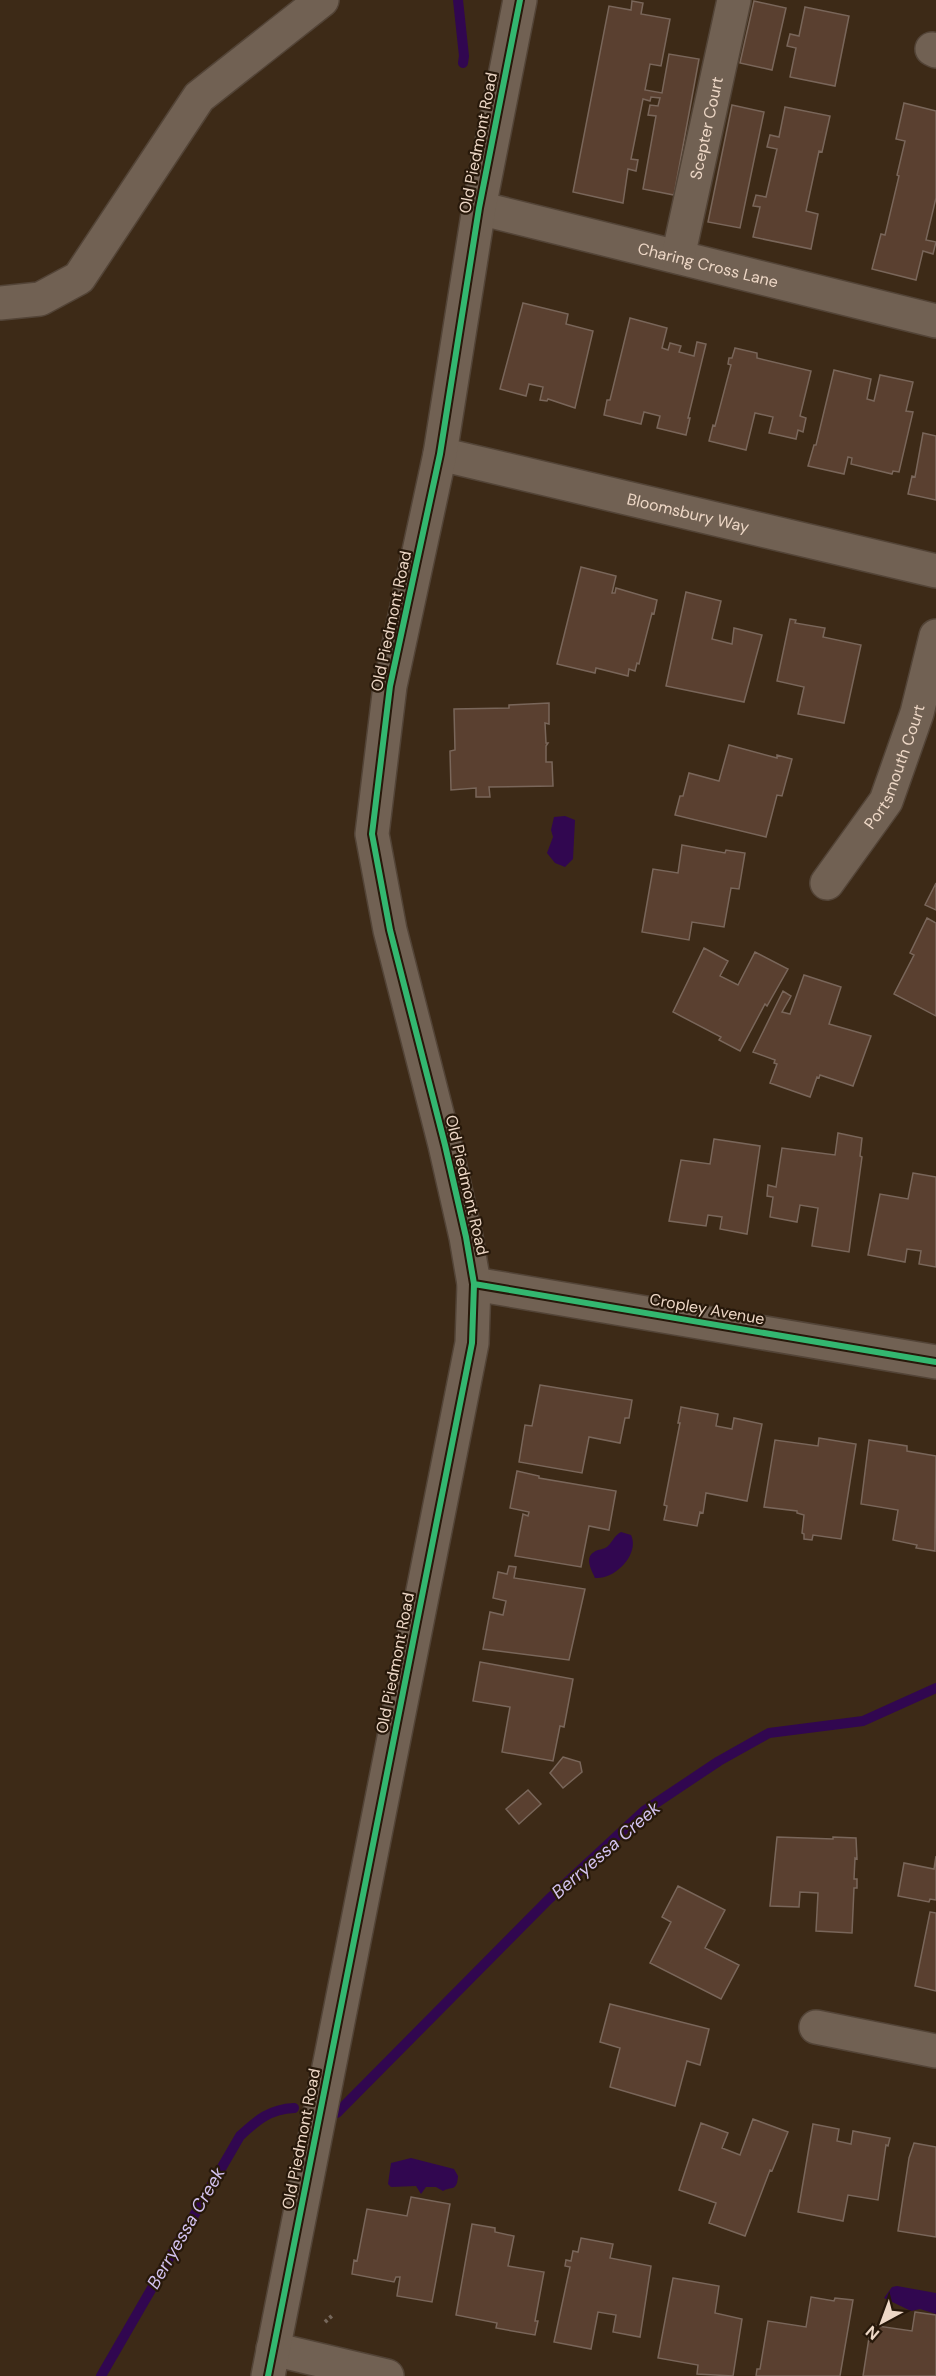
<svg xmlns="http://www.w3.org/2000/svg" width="936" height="2376" viewBox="0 0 936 2376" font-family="'DM Sans',sans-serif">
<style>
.water{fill:#310750}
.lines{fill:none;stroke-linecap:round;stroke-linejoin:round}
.stream{stroke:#310750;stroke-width:10}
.building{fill:#5a4030;stroke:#79665a;stroke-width:1.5}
.minor-casing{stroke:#534437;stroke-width:36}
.path{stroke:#75675b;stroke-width:4;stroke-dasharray:3 3;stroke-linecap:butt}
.minor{stroke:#716153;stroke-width:33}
.cycleway-casing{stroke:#27180a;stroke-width:10}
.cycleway{stroke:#33b770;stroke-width:6}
.labels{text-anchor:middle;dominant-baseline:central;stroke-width:4.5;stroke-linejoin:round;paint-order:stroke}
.street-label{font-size:16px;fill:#edd7c6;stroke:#27180a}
.water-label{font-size:18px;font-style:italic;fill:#d3c2ef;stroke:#27180a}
</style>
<rect width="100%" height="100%" fill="#3d2a17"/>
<path class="water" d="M565,816L575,820L573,859L565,867L555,863L547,853L553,837L551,830L554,817Z
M621,1532L631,1535C640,1554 615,1580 595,1578C592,1571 584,1558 594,1552C598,1549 604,1550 608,1546C613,1541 614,1536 621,1532Z
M411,2158L454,2169L458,2176C457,2192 451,2186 443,2191L436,2187H426L421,2194L416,2186L391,2187L388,2184L391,2163Z
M897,2286L936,2293V2314L920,2309L911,2311L884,2298L892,2287Z"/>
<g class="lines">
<path class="stream" d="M458,0L464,56L463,63
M337,2113L549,1899L644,1811L719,1761L769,1733L863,1721L936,1688
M101,2376L240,2136C257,2120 270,2109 294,2108"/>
</g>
<path class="building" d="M632,1L643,3L641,14L670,19L661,66L650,64L645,90L662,93L669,54L699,59L674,195L643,189L656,116L648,115L650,105L658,106L660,98L651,97L650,101L643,99L631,159L638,160L636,171L628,169L623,203L573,192L609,6L631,10Z
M754,1L786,8L772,70L740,63Z
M805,7L849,16L835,86L790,77L796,48L787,46L790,34L799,36Z
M904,103L936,111V198L926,240L936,242L933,254L923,251L916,280L872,269L881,234L885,235L899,176L897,175L905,141L896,139Z
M732,105L764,112L740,228L708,222Z
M785,107L830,116L822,152L819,151L806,211L818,214L811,249L753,237L760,207L753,206L756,195L766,197L777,149L767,147L770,135L779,137Z
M523,303L568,314L566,324L593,331L575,408L548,399L547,401L540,400L543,387L529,384L526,396L500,389Z
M630,318L667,328L662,348L668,350L670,343L681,346L679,352L694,356L697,342L706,344L688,418H690L686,435L657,428L660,416L644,412L641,424L604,415L607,400H610Z
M735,348L757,353V358L811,371L800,416L806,418L803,432L798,430L796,439L769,433L773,417L755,413L746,450L709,441L713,425L715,426L731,365L728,364L729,358H732Z
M834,370L871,379L867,399L874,401L880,375L913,382L906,411L913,412L899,472L893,471L892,474L851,464L852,458L848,457L844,474L808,466L814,445H816Z
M923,433L936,436V500L908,494L912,476L915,477Z
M581,567L616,576L612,593H615L616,588L657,600L654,614L652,613L639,664L637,663L635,671L629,669L628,676L596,668L595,673L557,664Z
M686,592L721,601L712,639L732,644L734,628L762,635L744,702L666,686Z
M790,619L796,620L795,623L825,628L823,637L861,645L844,723L798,714L804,687L777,681Z
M549,703V724L545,723L546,743H548L546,746V762H552L553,786L489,787L490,797H476V788L451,790L450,751L455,750L454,709L509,708V705Z
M729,745L777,758V755L792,759L782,796L777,795L766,837L675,815L680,796H683L689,773L719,781Z
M682,845L725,853L726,850L745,853L739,889L731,888L724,927L692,922L689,940L642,932L653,869L678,873Z
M936,883V910L925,905Z
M927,918L936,923V1016L894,994L914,955L910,953Z
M704,948L728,961L720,976L738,985L755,952L788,969L767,1006L765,1004L740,1051L719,1040L721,1037L673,1012Z
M804,975L841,987L829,1024L871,1036L853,1086L820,1075L819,1078L817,1077L810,1097L770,1083L777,1064L774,1063L775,1060L753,1052L783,991L791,996L782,1012L790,1014Z
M838,1133L862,1138L860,1156L862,1157L849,1252L812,1246L818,1208L800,1205L797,1222L770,1217L773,1197L767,1196L768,1185L776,1187L782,1148L835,1155Z
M714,1139L760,1146L747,1234L720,1229L722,1217L708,1215L706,1226L669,1221L681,1160L710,1164Z
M913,1173L936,1177V1267L919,1264L921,1251L907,1249L905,1262L868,1255L880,1194L908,1199Z
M540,1385L632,1400L629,1418H625L620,1443L589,1437L582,1473L519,1462L525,1425L532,1426Z
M681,1407L718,1414L716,1426L732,1429L734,1418L762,1424L747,1501L706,1493L703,1513L700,1512L697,1526L664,1520L667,1506L664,1505L680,1423H678Z
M819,1438L856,1444L841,1539L813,1535L812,1540L804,1539V1534L802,1533L804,1515L797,1513V1511L764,1507L775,1440L818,1446Z
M869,1440L907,1446V1451L936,1456L935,1551L916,1548L917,1545L893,1540L898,1510L861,1504Z
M517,1471L539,1476V1478L616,1491L609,1530L589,1526L581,1567L515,1556L523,1514L528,1516L529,1512L510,1508Z
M509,1566L516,1567L514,1578L585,1589L569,1660L483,1649L490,1612L503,1615L506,1601L493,1598L498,1572L507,1574Z
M480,1662L573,1679L564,1727L560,1726L553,1761L502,1752L510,1707L473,1701Z
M563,1757L580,1762L582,1772L563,1788L550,1773Z
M528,1790L541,1804L519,1824L506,1809Z
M777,1837L833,1839V1837L856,1838L857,1859L855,1858L854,1879H857V1888H854L852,1933L816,1931L818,1893L800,1892L799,1907L770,1906Z
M936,1856V1900L930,1899L929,1902L898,1896L904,1863L934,1869Z
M678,1886L725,1910L705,1948L739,1965L721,1999L650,1963L671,1922L662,1917Z
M930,1912L936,1913V1991L915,1986Z
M610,2004L709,2029L700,2065L687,2061L675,2106L610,2087L620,2048L600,2042Z
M753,2119L788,2132L772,2171L770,2170L745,2236L709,2223L716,2203L679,2190L701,2123L728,2133L722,2148L740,2155Z
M813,2124L839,2129L837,2141L851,2144L853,2131L890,2138L888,2146L886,2145L878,2200L848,2195L843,2221L798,2212Z
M914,2143L936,2147V2237L898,2231L909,2158Z
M411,2197L450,2204L432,2302L397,2296L400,2277H396L394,2282L352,2274L354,2260L357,2261L367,2209L407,2216Z
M472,2224L495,2228V2232L514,2236L508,2266L544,2272L535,2321H538L535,2335L496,2328L497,2323L456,2315Z
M581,2238L613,2244L610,2258L651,2266L640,2337L613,2332L616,2315L598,2312L591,2349L554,2342L570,2267L565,2266L566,2260L571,2261L573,2251L578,2252Z
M673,2278L719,2286L715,2313L742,2319L733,2376L697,2374L698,2365L658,2358Z
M811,2297L834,2301L835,2298L853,2300L840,2376H756L757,2369H760L768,2321L806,2327Z
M915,2312L936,2315V2376H863L871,2325L912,2331Z"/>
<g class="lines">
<defs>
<g id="minor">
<path d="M932,49L936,51"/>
<path id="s1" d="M479,208L936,321"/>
<path id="s2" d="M678,257L734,0"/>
<path d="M0,303L40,299L79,278L199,97L322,0"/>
<path id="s3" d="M440,454L936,571"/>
<path id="s4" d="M827,883L886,801L917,713L936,636"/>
<path d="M474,1284L936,1362"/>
<path d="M816,2027L936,2051"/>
<path d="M273,2349L387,2376"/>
<path d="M268,2376L472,1343L474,1284L466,1237L445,1145L390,930L372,834L390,686L440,454L479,208L520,0"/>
</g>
</defs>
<use href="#minor" class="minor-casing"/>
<path class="path" d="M325,2322L334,2314"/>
<use href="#minor" class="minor"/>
<defs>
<path id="cycleway" d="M474,1284L936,1362
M268,2376L472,1343L474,1284L466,1237L445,1145L390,930L372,834L390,686L440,454L479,208L520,0"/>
</defs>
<use href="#cycleway" class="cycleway-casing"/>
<use href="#cycleway" class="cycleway"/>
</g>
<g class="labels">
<g class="street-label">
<text stroke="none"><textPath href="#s2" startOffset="132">Scepter Court</textPath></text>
<text transform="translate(478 143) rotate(-79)">Old Piedmont Road</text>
<text stroke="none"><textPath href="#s1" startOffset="236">Charing Cross Lane</textPath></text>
<text stroke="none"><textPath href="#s3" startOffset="255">Bloomsbury Way</textPath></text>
<text transform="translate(391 621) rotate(-78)">Old Piedmont Road</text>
<text stroke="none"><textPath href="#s4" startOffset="136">Portsmouth Court</textPath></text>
<text transform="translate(467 1185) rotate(77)">Old Piedmont Road</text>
<text transform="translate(707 1309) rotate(10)">Cropley Avenue</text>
<text transform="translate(395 1663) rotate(-79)">Old Piedmont Road</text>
<text transform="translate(301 2139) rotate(-79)">Old Piedmont Road</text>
</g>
<g class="water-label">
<text transform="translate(606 1850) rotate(-41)">Berryessa Creek</text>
<text transform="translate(186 2228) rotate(-60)">Berryessa Creek</text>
</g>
</g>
<g transform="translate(882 2322) rotate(221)" stroke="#27180a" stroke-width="4.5" paint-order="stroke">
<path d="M0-4.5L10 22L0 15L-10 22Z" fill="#edd7c6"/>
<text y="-9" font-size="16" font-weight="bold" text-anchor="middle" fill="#edd7c6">N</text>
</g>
</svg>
